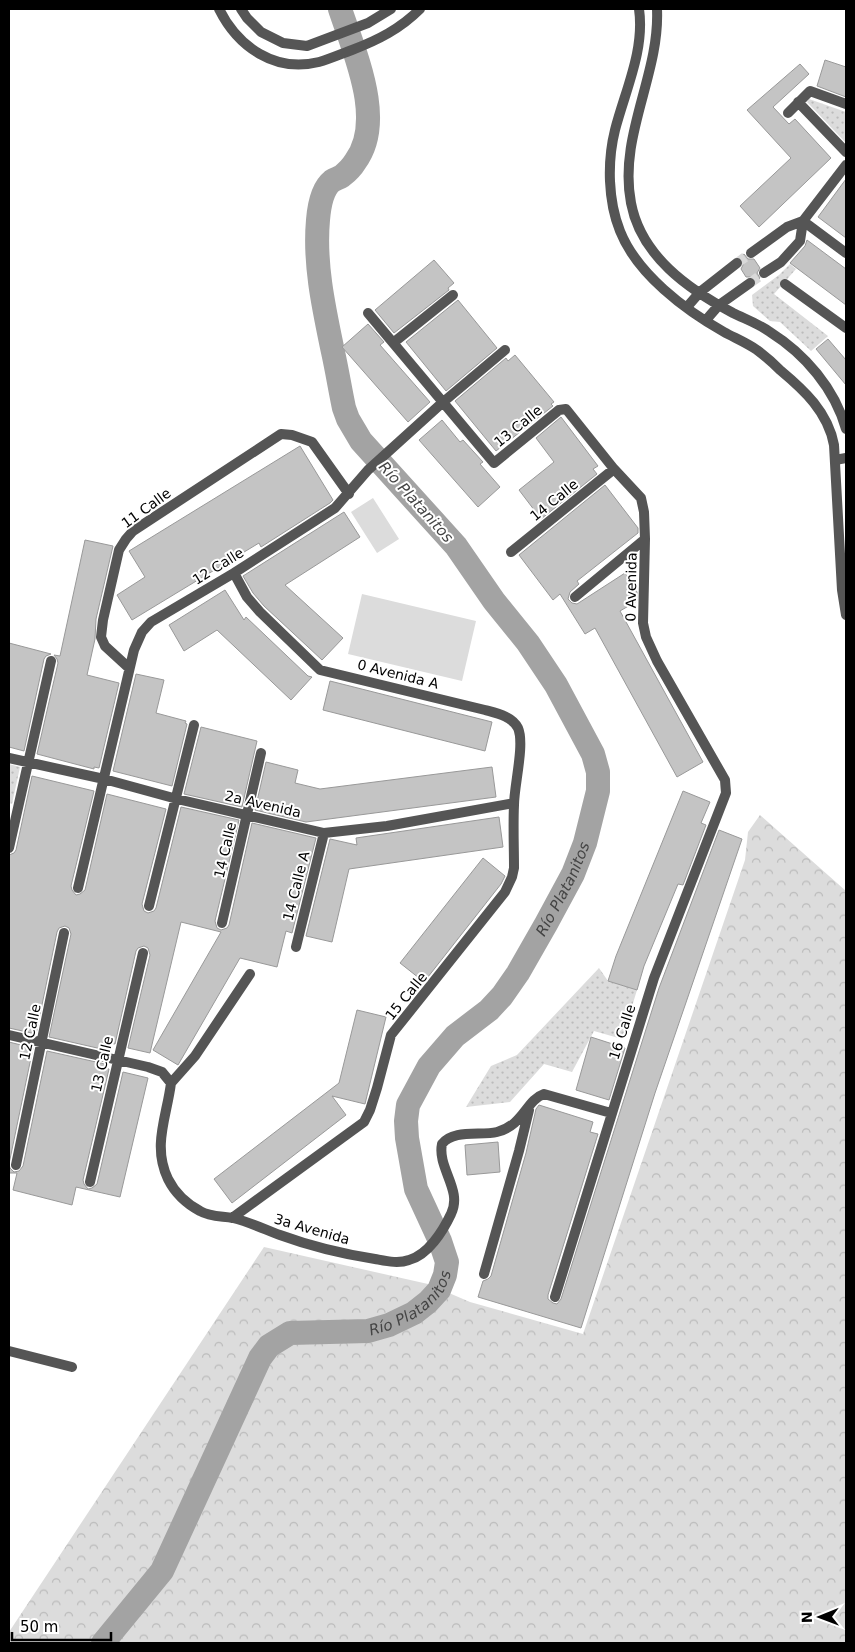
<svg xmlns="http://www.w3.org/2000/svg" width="855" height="1652" viewBox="0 0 855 1652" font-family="'DejaVu Sans',sans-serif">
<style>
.forest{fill:url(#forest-crowns)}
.park{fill:url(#park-dots)}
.pitch{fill:#dcdcdc}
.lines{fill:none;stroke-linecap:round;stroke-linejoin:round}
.river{stroke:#a3a3a3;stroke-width:24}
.building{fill:#c4c4c4;stroke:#999}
.minor-tunnel{stroke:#d9d9d9;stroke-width:10;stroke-dasharray:10 5;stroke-linecap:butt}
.minor{stroke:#555;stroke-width:10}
.labels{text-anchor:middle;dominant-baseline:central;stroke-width:4;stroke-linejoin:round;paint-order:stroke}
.street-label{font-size:14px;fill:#000;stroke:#fff}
.water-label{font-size:15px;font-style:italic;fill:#444;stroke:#fff}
</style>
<defs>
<pattern id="forest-crowns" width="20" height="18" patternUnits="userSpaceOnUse" patternTransform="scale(1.25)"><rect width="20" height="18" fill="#dcdcdc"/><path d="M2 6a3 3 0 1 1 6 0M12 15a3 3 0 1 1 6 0" fill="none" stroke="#bbb"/></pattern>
<pattern id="park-dots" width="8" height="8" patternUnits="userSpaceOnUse" patternTransform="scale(1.25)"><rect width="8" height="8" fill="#dcdcdc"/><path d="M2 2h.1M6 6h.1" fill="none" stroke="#bbb" stroke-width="1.8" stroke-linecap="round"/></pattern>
</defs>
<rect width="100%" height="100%" fill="#fff"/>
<path class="forest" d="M760,815L846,891V1643H9V1632L264,1247L428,1284L470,1302L583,1334L745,860L748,832Z"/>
<path class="park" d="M809,99L846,112V143L807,102Z
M790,264L796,269L774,294L828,336L811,351L780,322L770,321L753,306L752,295L779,275Z
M9,764L20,767L12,804L9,803Z
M599,968L608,981L637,990L622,1039L594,1031L572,1072L544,1064L510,1102L466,1107L491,1066L517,1055Z"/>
<path class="pitch" d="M373,498L399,539L377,553L351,512Z
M362,594L476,621L462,681L348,654Z"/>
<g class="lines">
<path class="river" id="s1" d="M103,1643L162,1571L260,1358L269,1346L290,1333L368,1331L389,1325L414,1313L428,1302L439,1290L445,1275L447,1262L440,1241L416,1189L407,1138L406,1121L408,1105L429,1066L455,1036L489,1010L502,996L518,973L546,924L573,874L585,843L598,791V772L593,754L556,685L528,643L494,601L456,546L361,441L348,419L344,408C340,389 337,370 333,352C324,309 314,264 318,220C319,208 322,189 332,181C335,179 339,178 342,176C347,172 352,167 355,162C386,121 354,52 340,9"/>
</g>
<path class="building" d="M825,60L846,67V97L817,86Z
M800,64L809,74L773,107L789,124L795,119L831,158L759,227L740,206L791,158L747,110Z
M846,179V238L818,217Z
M807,240L846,269V305L790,263L805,246Z
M744,254L748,259H754L760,268L757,273L760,278L756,281L752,277H746L741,269L744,263L740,257Z
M434,260L454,283L448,288L449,290L394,333L375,310Z
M458,300L497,348L446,391L406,342Z
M368,324L384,342L380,345L430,402L408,422L342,347Z
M828,339L846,360V385L816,349Z
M515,355L554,402L551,404L553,406L496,451L455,401L506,358L508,361Z
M561,417L598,466L593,469L597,474L541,519L519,490L554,462L536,438Z
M442,420L460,442L463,440L483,462L480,464L500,487L478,507L419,440Z
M300,446L333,500L330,503L261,547L259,543L132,620L117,595L145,577L129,551Z
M605,485L638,528V533L577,581L579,584L570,592L568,599L572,603L577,604L625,573L637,592V601L620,611L703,762L677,777L595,628L585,634L560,594L553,600L519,555Z
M344,512L360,537L285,585L343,638L322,660L264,606L253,593L243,576Z
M85,540L113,546L96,619L95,639L87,675L119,683L99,768L94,767V769L37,754L58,663L57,659L54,655L60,656Z
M225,590L244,620L246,617L308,676L312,677L291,700L217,630L184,651L169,625Z
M9,643L51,654L46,656L44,659L24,751L9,747Z
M136,674L164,680L156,713L186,721L185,723L187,724L172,786L113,771Z
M330,681L492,722L485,751L323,710Z
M201,727L257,741L242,807L184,794Z
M266,762L298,770L295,783L320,789L492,767L496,797L306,822L255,810Z
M32,776L94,791L71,886L72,890L76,895L80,894L85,890L107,794L166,809L142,904L144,911L148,913L154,911L156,908L181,807L239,820L215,921L217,928L221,930L227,928L229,925L252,823L316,838L292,933L286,931L277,967L240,958L178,1065L153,1050L221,932L181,922L150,1053L128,1048L150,955L148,948L144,946L138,948L136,951L115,1044L108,1043L106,1050L49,1037L71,934L69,928L65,926L59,928L57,932L36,1034L9,1028V855L14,853L16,850Z
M683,791L710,802L701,823L706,825L683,885L678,884L644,966L637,990L608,981L616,956Z
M499,817L503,847L349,869L332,942L306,936L330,839L357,845L356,838Z
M719,830L742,839L655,1093L581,1328L478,1297L483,1281L488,1279L491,1276L526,1153L536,1109L539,1105L593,1122L590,1132L598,1134L548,1295V1299L553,1303L557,1304L561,1299L659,988Z
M483,858L505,876L501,884L424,982L400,963Z
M357,1010L386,1017L365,1104L332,1096L346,1115L232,1203L214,1179L339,1083Z
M591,1037L625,1048L609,1100L576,1090Z
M9,1042L33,1048L9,1164L10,1168L14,1172L19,1171L23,1166L47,1051L105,1064L104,1068L109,1069L83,1180L84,1184L88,1189L92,1188L97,1184L123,1072L148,1078L120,1197L76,1187L72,1205L13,1190L17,1173H9Z
M498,1142L500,1172L467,1175L465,1145Z"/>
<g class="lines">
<path class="minor-tunnel" d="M737,263L751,253
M750,283L764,273"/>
<path class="minor" d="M219,9C238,47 275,73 319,62C330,59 341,54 352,50C378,40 400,29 420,9
M241,9L247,18L261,32L283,43L307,46L368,23L391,9
M639,9C645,50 625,91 615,130C607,162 608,201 620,231C637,274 685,310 724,332C735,338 747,343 757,350C765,356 773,363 780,370C804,390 828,412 834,445L842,590L846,615
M657,9C660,75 618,136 631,203C641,256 688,289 733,313C745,319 759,324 770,332C805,354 835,389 846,429
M798,102L846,152
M788,113L810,91L846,104
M803,221L846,253
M751,253L787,227L803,221
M764,273L781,262L800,241L803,221L846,165
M785,284L846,328
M687,307L700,292L737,263
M368,313L494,463L559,410L566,409L614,469L641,498L644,512L645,539L643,623L646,637L657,661L725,780L726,793L654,978L555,1297
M706,320L719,305L750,283
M393,343L453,295
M835,460L846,458
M511,552L614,469
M575,597L645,539
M129,668L105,646L101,637L103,620L119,550L126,539L133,531L281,434L292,435L312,442L349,494
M9,758L104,779L177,799L324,833L387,826L514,803
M9,848L51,661
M78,888L134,650L142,632L151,622L234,573L335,508L368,470L442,403L505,350
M149,906L194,725
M222,923L261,753
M296,947L324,833
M9,1035L148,1067L162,1072L171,1083C167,1116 152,1146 168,1179C175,1193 187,1204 200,1211C210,1217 222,1216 233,1218C249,1222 264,1229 280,1235C310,1246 343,1254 375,1259C386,1261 398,1264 409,1260C428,1255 443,1231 451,1214C463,1190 437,1168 442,1144C453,1129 481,1136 497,1132C524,1125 526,1100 544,1094L611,1113
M171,1083L195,1056L250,974
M16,1165L64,933
M90,1182L143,953
M232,1218L364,1122L370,1110L377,1088L391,1035L505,892L512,877L514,868C514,847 513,826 514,805C514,786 525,744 518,728C512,716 496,713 485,710L320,670L260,612L247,597L234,573
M484,1274L519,1151L529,1110
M9,1351L72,1367"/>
</g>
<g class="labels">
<g class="street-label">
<text transform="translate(518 426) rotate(-39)">13 Calle</text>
<text transform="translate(554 500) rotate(-39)">14 Calle</text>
<text transform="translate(146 508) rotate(-36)">11 Calle</text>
<text transform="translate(218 566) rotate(-32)">12 Calle</text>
<text transform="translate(631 587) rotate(-89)">0 Avenida</text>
<text transform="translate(398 674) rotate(14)">0 Avenida A</text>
<text transform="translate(263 804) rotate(13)">2a Avenida</text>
<text transform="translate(225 850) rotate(-77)">14 Calle</text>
<text transform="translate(296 886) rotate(-76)">14 Calle A</text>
<text transform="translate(406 996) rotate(-51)">15 Calle</text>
<text transform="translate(30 1032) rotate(-78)">12 Calle</text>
<text transform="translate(622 1032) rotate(-72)">16 Calle</text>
<text transform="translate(102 1064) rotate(-77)">13 Calle</text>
<text transform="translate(312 1229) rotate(16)">3a Avenida</text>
</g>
<g class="water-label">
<text transform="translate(416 502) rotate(48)">Río Platanitos</text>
<text stroke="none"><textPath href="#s1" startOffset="992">Río Platanitos</textPath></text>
<text stroke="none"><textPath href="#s1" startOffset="498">Río Platanitos</textPath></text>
</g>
</g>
<rect width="855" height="1652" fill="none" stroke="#000000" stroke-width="20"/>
<g transform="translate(820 1617) rotate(269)" stroke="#ffffff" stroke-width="4" paint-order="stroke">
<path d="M0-4L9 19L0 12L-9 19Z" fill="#000000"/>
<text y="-8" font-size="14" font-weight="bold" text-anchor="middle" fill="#000000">N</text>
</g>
<path d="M12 1632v8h99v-8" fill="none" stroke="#000000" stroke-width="2.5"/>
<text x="20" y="1632" font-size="15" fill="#000000" stroke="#ffffff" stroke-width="4" paint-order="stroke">50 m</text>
</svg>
